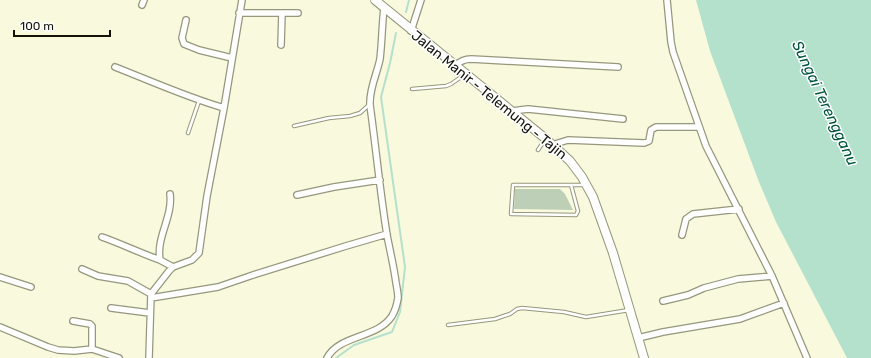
<svg xmlns="http://www.w3.org/2000/svg" width="871" height="358" viewBox="0 0 871 358" font-family="Rubik,sans-serif">
<style>
.water{fill:#b3e1cc}
.lines{fill:none;stroke-linecap:round;stroke-linejoin:round}
.stream{stroke:#b3e1cc;stroke-width:2}
.building{fill:#bdcfb7}
.lane-casing{stroke:#96977c;stroke-width:4.5}
.street-casing{stroke:#96977c;stroke-width:8}
.secondary-casing{stroke:#96977c;stroke-width:10}
.lane{stroke:#fff;stroke-width:2.5}
.street{stroke:#fff;stroke-width:5.5}
.secondary{stroke:#fff;stroke-width:8}
.labels{text-anchor:middle;dominant-baseline:central;stroke-width:3;stroke-linejoin:round;paint-order:stroke}
.street-label{font-size:14px;fill:#13130a;stroke:#fff}
.water-label{font-size:15px;font-style:italic;fill:#00573e;stroke:#fff}
</style>
<rect width="100%" height="100%" fill="#f9fadd"/>
<path class="water" d="M696,0H871V358H847L776,222L759,182L710,51Z"/>
<g class="lines">
<path class="stream" d="M406,12L409,0
M336,358L354,345L392,332L400,312L405,267L381,97L390,63L396,33"/>
</g>
<path class="building" d="M515,189H560L565,194L573,210L514,209Z"/>
<g class="lines">
<defs>
<path id="lane" d="M412,89L446,86L451,84L464,75
M294,126L329,118L350,116L360,113L369,105
M188,133L199,101
M538,150L544,141
M571,185L578,211L576,215L511,214L513,185H584
M448,325L495,319L510,314L517,309L522,308L564,312L586,317L629,310"/>
<path id="street" d="M667,0L671,42L673,52L706,146L772,276L807,358
M142,5L144,0
M239,13H298
M186,20L182,38L184,44L199,50L232,58
M411,31L421,0
M281,45L282,13
M455,66C460,61 464,59 471,59L618,67
M115,67C151,81 186,97 224,108
M512,111L528,109L623,119
M552,145L568,140L644,143L649,141L651,130L656,127H699
M170,194C173,217 156,237 160,260L173,267
M297,195L334,187L380,180
M682,235L686,219L693,214L739,209
M102,237C122,244 140,253 160,260
M82,269L98,276L128,281L151,294
M0,277L31,287
M151,298L218,287L253,275L346,246L387,234
M663,301L688,295L704,288L738,279L772,276
M111,308L150,313
M73,321L90,324L92,326V349L119,358
M0,327L48,347L58,350L74,351L92,349
M638,338L663,332L740,319L784,303
M149,358L151,294L169,271L173,267L192,260L199,253L207,196L224,108L242,0
M327,358C340,334 377,339 392,316C395,311 397,304 398,298C398,293 397,288 396,283C394,267 390,251 387,235C380,192 376,148 370,105C369,89 377,74 380,59C382,42 382,25 384,8"/>
<path id="secondary" d="M375,0L546,139L570,161L582,177L593,197L613,253L644,358"/>
</defs>
<use href="#lane" class="lane-casing"/>
<use href="#street" class="street-casing"/>
<use href="#secondary" class="secondary-casing"/>
<use href="#lane" class="lane"/>
<use href="#street" class="street"/>
<use href="#secondary" class="secondary"/>
</g>
<g class="labels">
<g class="street-label">
<text transform="translate(489 95) rotate(39)">Jalan Manir - Telemung - Tajin</text>
</g>
<g class="water-label">
<text transform="translate(825 103) rotate(65)">Sungai Terengganu</text>
</g>
</g>
<path d="M14 30v6h96v-6" fill="none" stroke="#13130a" stroke-width="2"/>
<text x="20" y="30" font-size="12" fill="#13130a" stroke="#ffffff" stroke-width="3" paint-order="stroke">100 m</text>
</svg>
